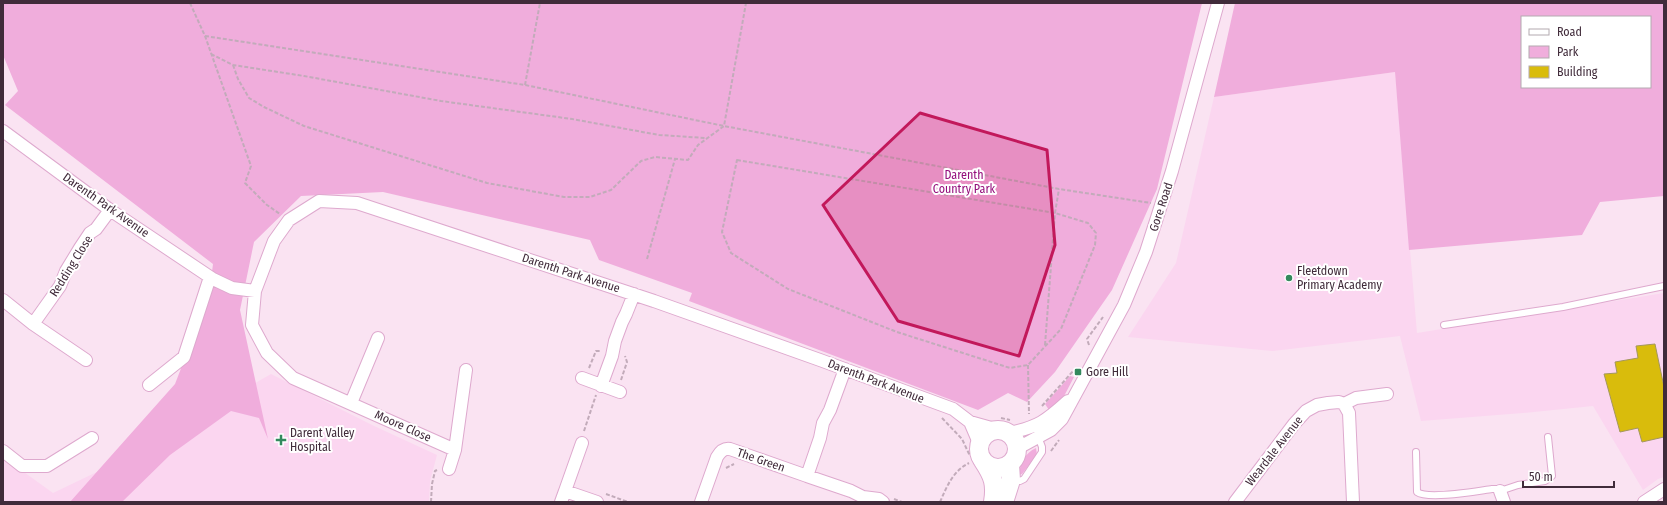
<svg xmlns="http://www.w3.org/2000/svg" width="1667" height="505" viewBox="0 0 1667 505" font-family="'Fira Sans Condensed',sans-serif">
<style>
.built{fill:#fbd6f0}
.green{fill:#f0addc;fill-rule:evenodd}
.building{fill:#d9bc0c;stroke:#a4975e}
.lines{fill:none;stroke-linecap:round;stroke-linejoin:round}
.lane-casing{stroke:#dea9ce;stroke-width:8}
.street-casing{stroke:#dea9ce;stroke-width:14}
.secondary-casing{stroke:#dea9ce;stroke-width:20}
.path{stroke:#c2abba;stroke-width:2;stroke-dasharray:4 2;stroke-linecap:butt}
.lane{stroke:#fff;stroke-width:6}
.street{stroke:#fff;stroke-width:12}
.secondary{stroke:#fff;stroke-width:18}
.marked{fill:#c2185b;fill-opacity:0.2;stroke:#c2185b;stroke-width:3;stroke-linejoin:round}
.poi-dot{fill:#33895d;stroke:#fff;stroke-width:1.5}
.labels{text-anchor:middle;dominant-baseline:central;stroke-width:4;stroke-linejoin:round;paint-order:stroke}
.park-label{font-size:12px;fill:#940e7c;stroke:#fff}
.street-label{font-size:12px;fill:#402b3a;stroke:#fff}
.poi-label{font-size:12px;fill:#402b3a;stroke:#fff;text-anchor:start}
</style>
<rect width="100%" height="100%" fill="#fae3f2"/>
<path class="built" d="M1395,72L1417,333L1664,293V477L1658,479L1643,490L1593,406L1523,413L1421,421L1400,336L1273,351L1128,337L1176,263L1214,97Z
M271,374L372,425L437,455L430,481L429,502H3V457L53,493L126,458Z"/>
<path class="green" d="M3,3H1202L1157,189L1112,290L1055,372L1027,402L1008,393L978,410L689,301L692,293L599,260L590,240L383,192L301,196L254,242L240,310L268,439L259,418L231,411L170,455L122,502H70L175,384L209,296L213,264L5,105L18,91L3,55Z
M1235,3H1664V196L1600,202L1582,235L1409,250L1395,72L1214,97ZM1522,17H1650V87H1522Z
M1070,376L1074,377L1062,400L1049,410L1045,404Z
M1036,448L1037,455L1022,474L1019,475C1020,463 1025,453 1036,448Z"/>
<path class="building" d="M1655,344L1664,387V437L1642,442L1638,428L1620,432L1604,374L1617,373L1615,362L1638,358L1636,346Z"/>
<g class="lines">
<defs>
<path id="lane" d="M1444,325L1563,307L1664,286
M1416,452L1417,492C1428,500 1477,491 1492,489H1498L1500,491L1518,485L1545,481L1552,476L1548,437
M1013,480L1020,481L1024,479L1042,452V447L1039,439"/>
<path id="street" d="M3,131L110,210L213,279L232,288L255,291L274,241L289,220L319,201L357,203L654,301L820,360L953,409L970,422L995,429
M255,291L252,325L267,353L293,378L455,450
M3,300L33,324L86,360
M33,324L60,286L66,271L80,248L90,233L96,229L110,210
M582,378L620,392
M149,385L184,357L210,277
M601,386L612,356L615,341L622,322L626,314L634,294
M351,403L378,338
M1344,404L1349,413L1353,502
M970,422L979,443
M1009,433C1038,427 1046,421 1068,401
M1018,448L1051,430L1062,419L1124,305L1146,252L1172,171L1218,3
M3,451L22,466H47L92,438
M449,469L455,450L466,370
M807,476L851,491L863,497L879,499L883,502
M565,491L582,443
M1500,491L1504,502
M561,502L565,491L597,502
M701,502L717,457C720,452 724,448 730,449L807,476L820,438L823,423L830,410L845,369
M1235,502L1294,424L1306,411L1317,405L1328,403L1339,402L1344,404L1356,398L1387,394
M1644,502L1664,489"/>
<path id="secondary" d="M979 449a19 19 0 1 1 38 0a19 19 0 1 1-38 0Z
M983,461C993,476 996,484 993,502
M1004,502L1011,480L1010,465"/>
</defs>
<use href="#lane" class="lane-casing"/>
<use href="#street" class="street-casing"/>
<use href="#secondary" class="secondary-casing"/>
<path class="path" d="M190,3L205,36L251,166L245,183L267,205L280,214
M205,36L525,85L724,126L1059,189L1151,203
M211,54L233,65L304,76L441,101L572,119L659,135L706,138
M233,65L238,79L249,98L264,107L304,126L487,183L564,197H590L611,190L641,161L655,157L688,160L698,145L724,126L746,3
M525,85L540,3
M737,160L1055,213L1088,223L1096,233L1095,245L1061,329L1028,365L1010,368L897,332L788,289L731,253L722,232Z
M647,259L675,159
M1045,345L1055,213L1059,189
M1089,345L1087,339L1103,317
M1028,365L1029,414
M589,368L596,351H601
M621,380L627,362L625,356
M1042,406L1073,371
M942,418L962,439L970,456
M1001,418L1010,420
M584,431L596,395
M1051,451L1059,440
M726,468L734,464
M606,494L628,502
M894,499L902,502
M431,502L432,484L435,471L437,470
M940,502C947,486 953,471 969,463"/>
<use href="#lane" class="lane"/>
<use href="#street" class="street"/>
<use href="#secondary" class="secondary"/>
</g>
<path class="marked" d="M920,113L1047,150L1055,245L1019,356L898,321L823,205Z"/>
<g class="poi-dot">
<circle cx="1289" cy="278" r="4"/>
<rect x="1074" y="368" width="8" height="8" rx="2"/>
<path d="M279 434h4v4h4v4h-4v4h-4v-4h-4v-4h4z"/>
</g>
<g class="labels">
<g class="park-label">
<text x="964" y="175">Darenth<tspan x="964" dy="14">Country Park</tspan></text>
</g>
<g class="street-label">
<text transform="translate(106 205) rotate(35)">Darenth Park Avenue</text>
<text transform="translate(1161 207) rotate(-72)">Gore Road</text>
<text transform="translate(71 266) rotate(-58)">Redding Close</text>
<text transform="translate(571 273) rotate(18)">Darenth Park Avenue</text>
<text transform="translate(876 381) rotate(21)">Darenth Park Avenue</text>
<text transform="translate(403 426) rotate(24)">Moore Close</text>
<text transform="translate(1274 451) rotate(-52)">Weardale Avenue</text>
<text transform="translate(761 460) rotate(19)">The Green</text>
</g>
<g class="poi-label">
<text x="1297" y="271">Fleetdown<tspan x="1297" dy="14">Primary Academy</tspan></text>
<text x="1086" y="372">Gore Hill</text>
<text x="290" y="433">Darent Valley<tspan x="290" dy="14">Hospital</tspan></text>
</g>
</g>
<rect width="1667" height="505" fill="none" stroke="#402b3a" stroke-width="8"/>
<rect x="1521" y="16" width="130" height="72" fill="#ffffff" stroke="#b3aab0"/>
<rect x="1529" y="29" width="20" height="6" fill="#ffffff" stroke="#b3aab0"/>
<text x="1557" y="36" font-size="12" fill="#402b3a">Road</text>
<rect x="1529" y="46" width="20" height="12" fill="#f0addc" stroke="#b3aab0"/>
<text x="1557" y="56" font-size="12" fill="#402b3a">Park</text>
<rect x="1529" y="66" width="20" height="12" fill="#d9bc0c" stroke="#b3aab0"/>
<text x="1557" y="76" font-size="12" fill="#402b3a">Building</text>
<path d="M1523 481v6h91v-6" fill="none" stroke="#402b3a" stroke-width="2"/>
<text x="1529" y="481" font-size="12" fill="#402b3a" stroke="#ffffff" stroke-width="3" paint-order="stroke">50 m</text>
</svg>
